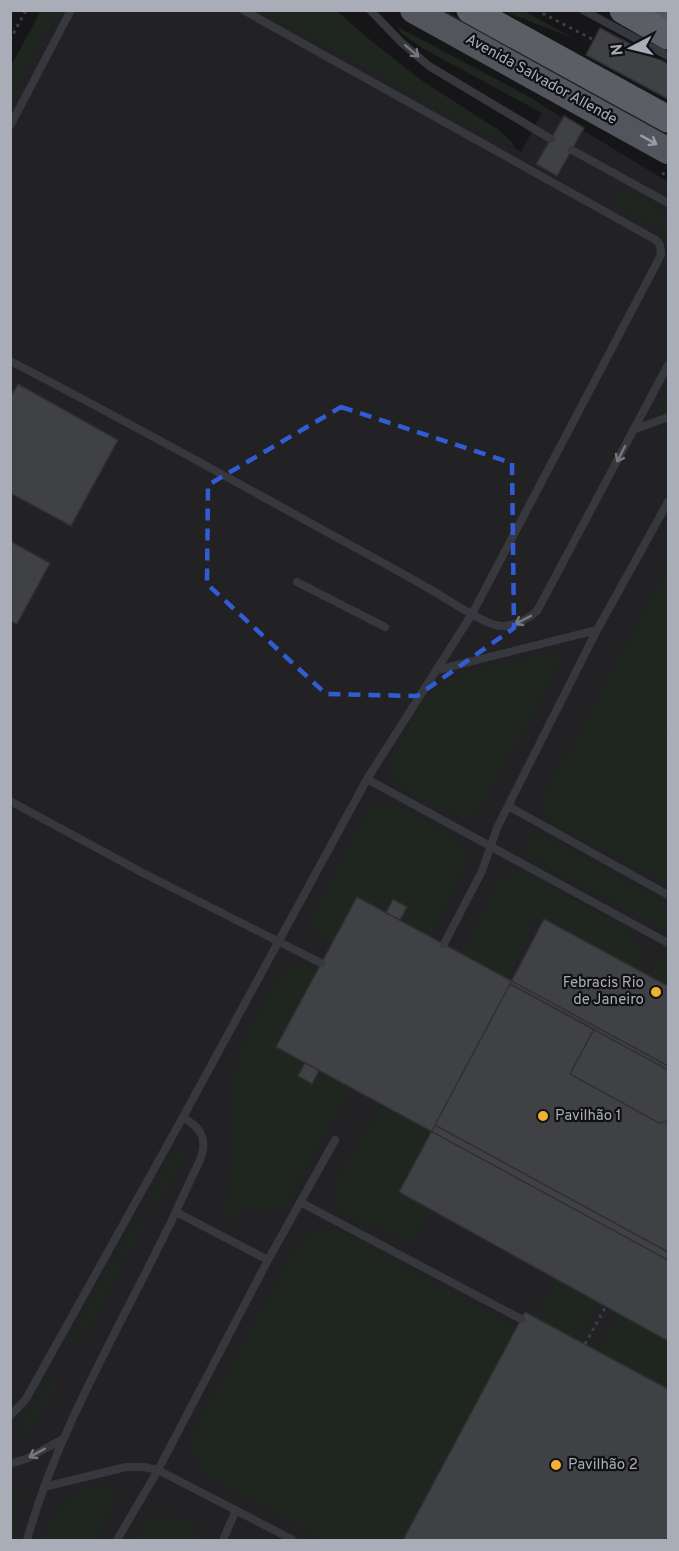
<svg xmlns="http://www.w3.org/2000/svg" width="679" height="1551" viewBox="0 0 679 1551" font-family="Overpass,sans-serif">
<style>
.built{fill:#222225}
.green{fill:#1e261f}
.building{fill:#404145;stroke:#303034;stroke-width:1.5}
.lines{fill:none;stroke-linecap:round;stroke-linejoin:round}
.path{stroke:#3d3f44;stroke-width:3;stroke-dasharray:3 4.5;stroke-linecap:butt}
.service{stroke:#37383d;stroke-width:8}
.primary{stroke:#53555c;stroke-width:26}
.trunk{stroke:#5b5e65;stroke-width:27}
.oneway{stroke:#757881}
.oneway2{stroke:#979ba6}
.marked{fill:none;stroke:#325cd3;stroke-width:4.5;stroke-dasharray:12 8;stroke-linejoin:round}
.poi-dot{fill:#f2b134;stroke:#111113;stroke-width:2}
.labels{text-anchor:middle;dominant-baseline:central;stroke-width:4.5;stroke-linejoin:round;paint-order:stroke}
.street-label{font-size:15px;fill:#a8adb8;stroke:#111113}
.poi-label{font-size:15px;fill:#a8adb8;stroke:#111113;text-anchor:start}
</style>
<rect width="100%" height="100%" fill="#161618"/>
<path class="built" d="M41,11H337L370,40L412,92L521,152L545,107L668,182V1540H11V66Z"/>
<path class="green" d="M41,11H58L11,97V66Z
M261,11H337L370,40L421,80L500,131L511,141L515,149Z
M432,11H446L668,134V139Z
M503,11H524L575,39Z
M396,26L528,96L545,107L542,113L424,49L402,34Z
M619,188L668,215V233L613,202Z
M668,389V411L653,418Z
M668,567V725L666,730L668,749V885L553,823C543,812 541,807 546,793Z
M551,654L558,658V665L485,800C481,804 476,811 471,813C455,821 420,797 405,790C387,772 390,762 402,741C408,729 414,716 422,705C447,667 510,663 551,654Z
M386,803L396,805L457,838C465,847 468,856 464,868L431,937L400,920L407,907L393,900L386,913L357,897L332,944C320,937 312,932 312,917L367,811L375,805Z
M533,832L668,904V932L523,852Z
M514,872L525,873L629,930L636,942L643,948L635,968L544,919L537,917L507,979L463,954L493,890L500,879Z
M659,957L668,962V986L650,976Z
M295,964H302L317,972L277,1047L305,1063L299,1076L312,1084L319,1070L351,1088L282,1211L240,1209L238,1220L227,1219C225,1200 230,1183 231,1164C232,1132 228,1100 235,1068C242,1037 264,1005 279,977C283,970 287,967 295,964Z
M383,1105L432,1132L430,1209L411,1243L343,1212C338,1206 334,1199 335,1191C337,1171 371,1124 383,1105Z
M176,1150L185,1154L157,1205L148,1200Z
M138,1218L146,1222L86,1332L77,1341L69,1343Z
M335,1229L517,1328L403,1540H327L209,1478C193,1461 192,1451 195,1429L296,1249C307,1232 315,1230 335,1229Z
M557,1279L600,1303L578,1340L536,1317Z
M620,1314L668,1341V1389L598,1351Z
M50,1377L55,1388L28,1436L21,1427Z
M104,1484L112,1487L115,1496L114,1504L94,1540H42C54,1515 55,1504 82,1491C90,1487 96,1485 104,1484Z
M11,1492L20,1493L13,1540H11Z
M158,1517C172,1519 206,1519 194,1540H137C142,1529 145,1519 158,1517Z"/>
<path class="building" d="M600,28L668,64V99L586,55Z
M564,116L584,128L557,176L536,164Z
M18,384L118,440L71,526L10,493V398Z
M10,541L50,563L17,624L10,621Z
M357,897L668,1066V1260L276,1047Z
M393,899L407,907L400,920L386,913Z
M544,919L668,986V1070L510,984Z
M510,984L594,1029L570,1074L659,1123L668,1121V1252L435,1125Z
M305,1063L319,1070L312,1084L298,1076Z
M435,1125L668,1252V1341L399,1192Z
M525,1312L668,1389V1540H403Z"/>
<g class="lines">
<path class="path" d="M536,10L594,40
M10,40L26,10
M662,173L668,176
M585,1344L606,1306"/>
<path class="service" d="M370,10L401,42L429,66L551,139
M583,10L668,56
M10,126L71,10
M572,150L668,203
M10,361C123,419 234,481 345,542C374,558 404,574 433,591C452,602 471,616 492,624C509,630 524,622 537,611L668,365
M633,430L668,417
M297,582L385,627
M437,670L597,630
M367,779L668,943
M10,801L143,873L321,963
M508,806L668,895
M444,944L482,871L497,828L508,806L597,630L668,502
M300,1202L521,1319
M176,1212L268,1260
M10,1416L26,1399L183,1117L367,779L472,614L661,255L660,245L656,240L243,10
M10,1464L28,1458L63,1439
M44,1487L126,1467H144L158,1470L293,1540
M27,1540C54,1443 104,1355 149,1266C164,1237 178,1208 191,1179C195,1170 202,1159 203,1149C205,1132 196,1126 183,1117
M117,1540L158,1470L268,1260L335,1140
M223,1540L236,1510"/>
<path class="primary" d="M413,10L668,151
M666,10L668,12"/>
<path class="trunk" d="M470,10L668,119
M623,10L668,36"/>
</g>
<defs><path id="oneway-shaft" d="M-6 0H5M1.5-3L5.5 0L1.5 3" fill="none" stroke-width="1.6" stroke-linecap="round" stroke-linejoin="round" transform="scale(1.5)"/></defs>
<g class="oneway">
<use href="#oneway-shaft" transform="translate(412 51) rotate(41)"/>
<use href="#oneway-shaft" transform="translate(621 454) rotate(117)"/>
<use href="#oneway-shaft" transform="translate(523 620) rotate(153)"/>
<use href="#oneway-shaft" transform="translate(37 1453) rotate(151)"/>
</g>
<use class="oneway2" href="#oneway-shaft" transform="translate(649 140) rotate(29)"/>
<path class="marked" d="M341,407L512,463L514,628L417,696L326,694L207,584L208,485Z"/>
<g class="poi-dot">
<circle cx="656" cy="992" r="6"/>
<circle cx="543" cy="1116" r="6"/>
<circle cx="556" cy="1465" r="6"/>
</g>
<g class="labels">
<g class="street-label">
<text transform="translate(541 80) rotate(29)">Avenida Salvador Allende</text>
</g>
<g class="poi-label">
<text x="644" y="983" text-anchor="end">Febracis Rio<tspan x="644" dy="17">de Janeiro</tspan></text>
<text x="555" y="1116">Pavilhão 1</text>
<text x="568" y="1465">Pavilhão 2</text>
</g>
</g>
<rect width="679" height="1551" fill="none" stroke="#a8adb8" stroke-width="24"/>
<g transform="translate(631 48) rotate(263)" stroke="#111113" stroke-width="4.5" paint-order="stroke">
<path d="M0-4.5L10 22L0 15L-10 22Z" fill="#a8adb8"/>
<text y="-9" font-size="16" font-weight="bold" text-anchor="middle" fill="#a8adb8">N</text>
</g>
</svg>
